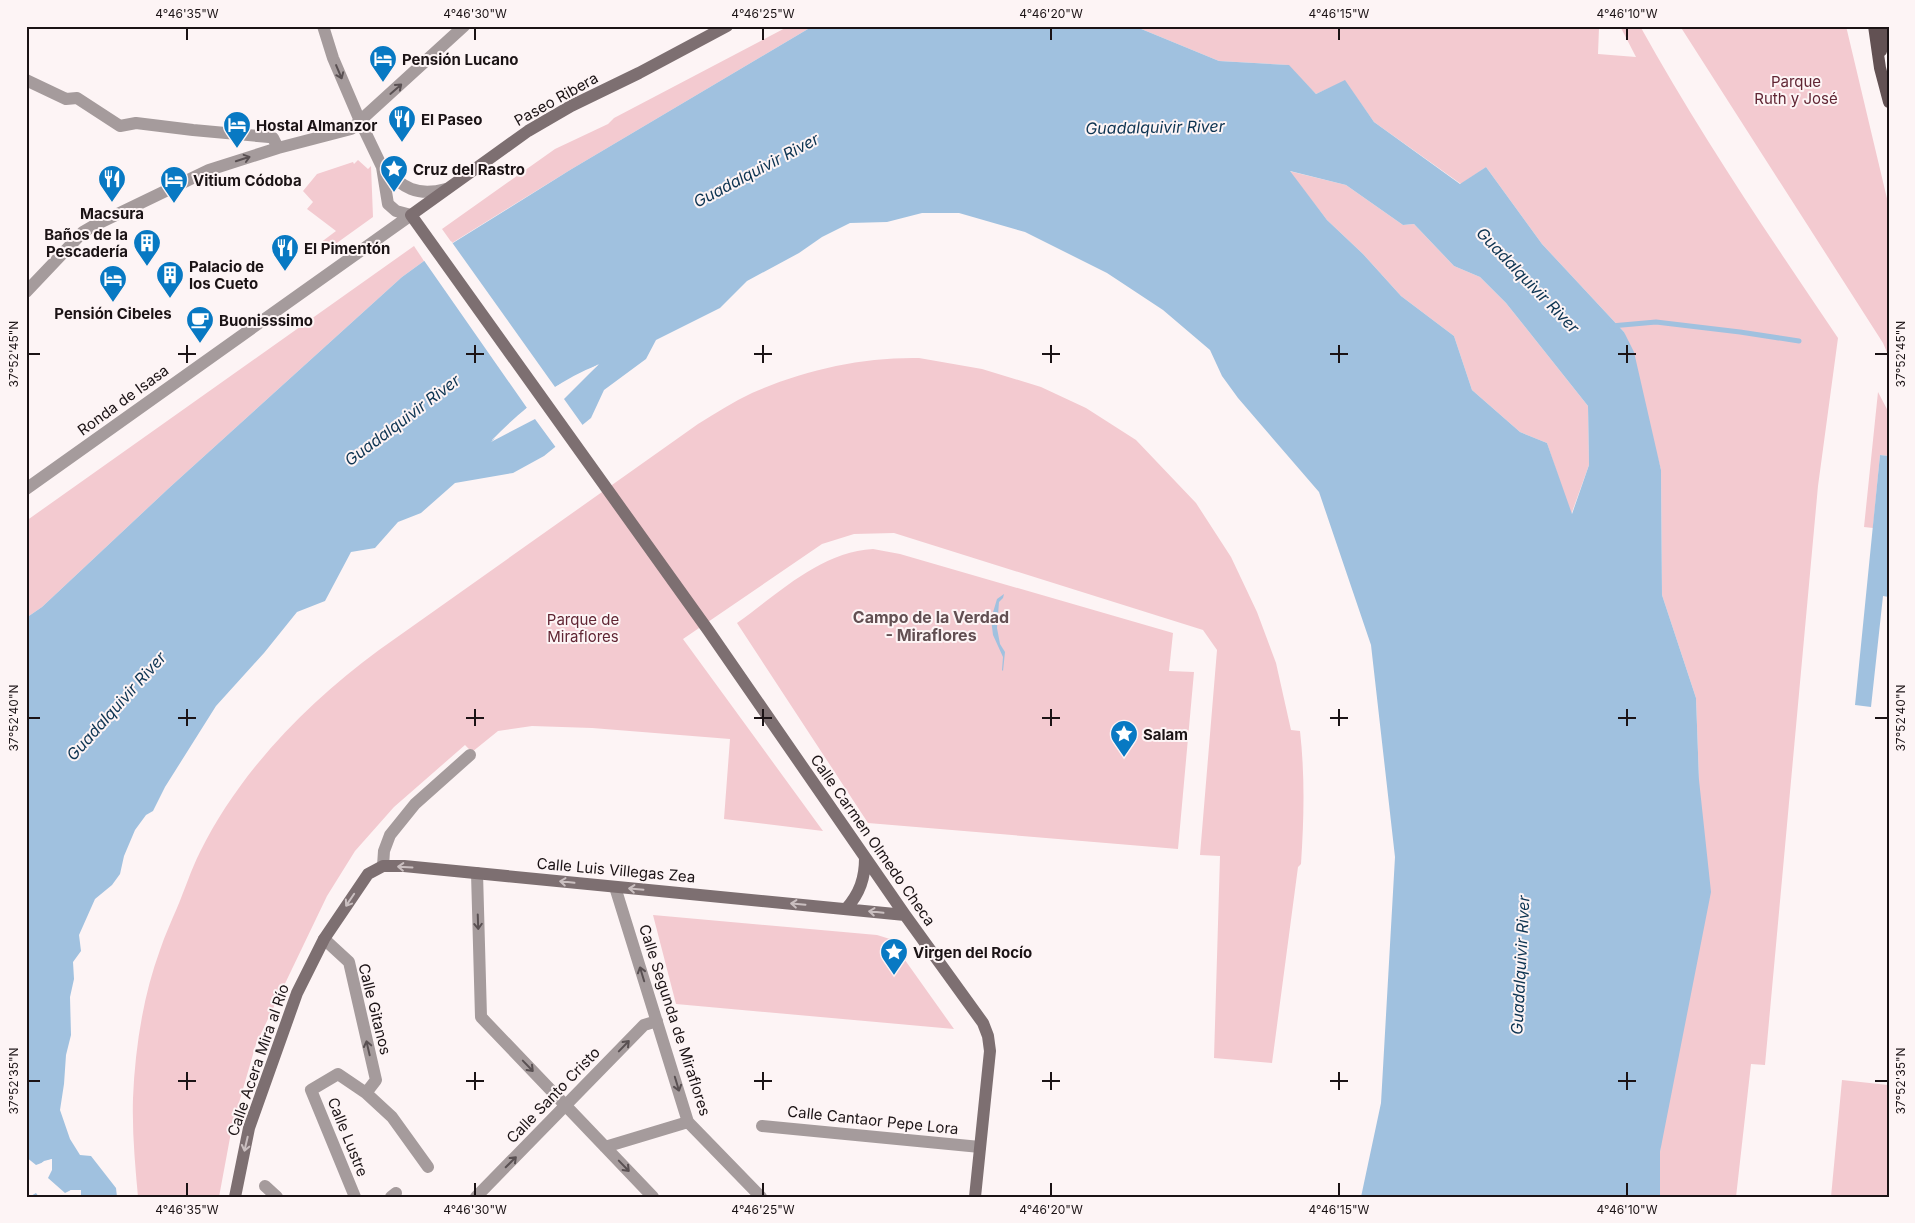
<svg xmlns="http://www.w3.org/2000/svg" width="1915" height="1223" viewBox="0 0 1915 1223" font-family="Inter,sans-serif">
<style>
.green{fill:#f3cad0}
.water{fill:#a0c1df;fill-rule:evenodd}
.pier{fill:#fdf4f5;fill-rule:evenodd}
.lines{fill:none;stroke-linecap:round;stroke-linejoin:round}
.stream{stroke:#a0c1df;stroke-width:5}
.street{stroke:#a59b9c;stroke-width:12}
.secondary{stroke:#7d6f71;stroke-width:12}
.primary{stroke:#625153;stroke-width:12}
.oneway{stroke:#595052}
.oneway2{stroke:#cabfc0}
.ticks{fill:none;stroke:#1b1315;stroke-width:2}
.labels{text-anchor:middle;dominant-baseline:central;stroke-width:4;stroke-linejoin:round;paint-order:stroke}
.poi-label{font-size:15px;font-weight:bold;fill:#1b1315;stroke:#fdf4f5;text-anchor:start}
.park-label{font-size:15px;fill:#602533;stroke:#fdf4f5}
.street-label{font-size:15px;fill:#1b1315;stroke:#fdf4f5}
.water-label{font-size:16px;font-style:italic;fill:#0d3452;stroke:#fdf4f5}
.neighbourhood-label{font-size:16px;font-weight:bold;fill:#624f52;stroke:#fdf4f5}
.neatline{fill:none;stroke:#1b1315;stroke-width:2}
.ticks-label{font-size:12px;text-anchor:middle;fill:#1b1315}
</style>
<rect width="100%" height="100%" fill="#fdf4f5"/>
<path class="green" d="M789,26H813L570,170L452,243L442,229L555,149L608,124L614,118Z
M1134,26H1579L1580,28H1599L1598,54L1636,57L1620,26H1640C1700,134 1769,236 1838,338L1818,486L1765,1065L1751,1064L1736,1197H1660V1152L1699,780L1696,698L1662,595L1661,470L1624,332L1542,244L1486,167L1461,184L1374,122L1345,81L1316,94L1288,65L1219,61Z
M1680,26H1846L1889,207V357L1883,343Z
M358,160L368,169L371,166L373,217L327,250L320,243L336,231L307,209L313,202L303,191L317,174L353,162L354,164Z
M1289,171L1346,185L1403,225L1414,224L1454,266L1480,277L1506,303L1588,406L1589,465L1571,515L1547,443L1520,432L1472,390L1454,336L1401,296L1363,254L1327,220Z
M414,246L424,261L402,277L169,488L42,607L26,618V521Z
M919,358L982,369L1041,387L1086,408L1136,440L1196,503L1231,557L1257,612L1276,663L1291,730L1300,731C1305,776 1304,818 1301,864L1298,867L1272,1063L1214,1058L1220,856L1200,855L1217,650L1203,630L894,533L854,534L822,544L683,639L823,831L724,819L730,739L592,728L532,726L498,731L472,752L465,745L394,807L355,851L327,896L256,1044L232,1127L219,1197H138C135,1164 132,1131 133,1098C135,1049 143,996 160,950C165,935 171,922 177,908C185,889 191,870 200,852C241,770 307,703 379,650L698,424C716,413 733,402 752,393C804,370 862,357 919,358Z
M1878,392L1889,413V456L1880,455L1873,528L1864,527Z
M873,549L900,554L1173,633L1169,671L1194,672L1178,849L868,823L737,623C778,594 820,552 873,549Z
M653,915L877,935L890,939L954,1029L676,1004Z
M1889,1075V1197H1831L1842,1080L1888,1085Z"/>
<path class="water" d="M813,26H1134L1219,61L1289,65L1316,94L1345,80L1374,122L1460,184L1486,167L1542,244L1624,332L1634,352L1661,470L1662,595L1696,698L1699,780L1711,892L1660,1152V1197H1361L1381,1103L1395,857L1371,645L1319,492L1238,398L1222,376L1210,350L1163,310L1107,273L1025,232L959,213H922L887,222L850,223L822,237L799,253L747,281L720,308L656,340L646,359L604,390L591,418L544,456L513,473L455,483L421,513L398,522L375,548L351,552L325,601L297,612L264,653L216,706L165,787L153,811L146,815L135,830L124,856L120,874L112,885L95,899L79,935L81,951L73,962L74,979L70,997L71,1035L66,1055L64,1084L60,1110L70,1139L80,1155L91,1156L116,1188L117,1197H81V1190H71L63,1197H28C44,1192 49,1173 52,1159L44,1161L26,1176V618L42,607L169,488L402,277L424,261L570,170ZM1290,171L1346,185L1403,225L1414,224L1454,266L1480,277L1506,303L1588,406L1589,465L1572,514L1547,443L1520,432L1472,390L1454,336L1401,296L1363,254L1327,220ZM598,365L550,409L492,440C521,410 558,380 598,365Z
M1880,455L1889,456V597L1883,596L1871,707L1855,705Z
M1004,594L1003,598L999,602L997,628L1000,644L1005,652L1003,671L1002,670L1003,657L993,635L991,619L997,599Z"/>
<path class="pier" d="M451,241L555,387L599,364L564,399L584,427L557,449L535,419L491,442L527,408L423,259ZM589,372L549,407L502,434L542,399Z
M26,1157L36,1165L52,1159V1170L48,1178L65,1193L71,1190H81V1197H79L78,1192L72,1193L66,1197H39L36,1193L26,1197L34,1192L46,1176L50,1163L45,1164L37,1168L26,1179Z"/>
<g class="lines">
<path class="stream" d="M1611,326L1656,322L1740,332L1799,341"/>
<path class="street" d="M323,26L333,58L360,121L382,167L388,204L396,211L411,215
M26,80L66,99L77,98L120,126L136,123L193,130L269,137L273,138L278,148
M382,167C403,188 417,197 446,189
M26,292L83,232L95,225L209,170L278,148L351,129L464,26
M26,489L411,215
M383,866L384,851L390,835L415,804L470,755
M477,873L481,1017L653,1197
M615,887L688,1122L761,1197
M324,939L349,962L376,1080L366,1093
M762,1126L980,1147
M605,1147L688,1122
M265,1186L277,1197
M355,1197L311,1090L338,1074L366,1093L392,1117L428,1167
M391,1197L396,1193
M476,1197L644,1025L657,1021"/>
<path class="secondary" d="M727,26L639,73L571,106L528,131L411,215L708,630L905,915L983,1023L988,1036L990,1051L975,1197
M846,909C860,893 865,878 865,858
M235,1197L249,1128L297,993L324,939L368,874L383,866H404L905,915"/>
<path class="primary" d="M1874,26L1880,68L1889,102
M1881,51L1885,26"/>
</g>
<defs><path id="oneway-shaft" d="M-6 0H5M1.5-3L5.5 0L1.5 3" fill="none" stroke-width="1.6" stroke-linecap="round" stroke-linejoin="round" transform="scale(1.25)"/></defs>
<g class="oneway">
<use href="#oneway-shaft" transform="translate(339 72) rotate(67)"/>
<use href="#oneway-shaft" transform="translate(396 89) rotate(-41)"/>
<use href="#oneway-shaft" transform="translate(243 159) rotate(-18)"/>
<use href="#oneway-shaft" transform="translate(478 922) rotate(88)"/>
<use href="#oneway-shaft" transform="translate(642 974) rotate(-107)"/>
<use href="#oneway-shaft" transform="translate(624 1046) rotate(-46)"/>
<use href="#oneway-shaft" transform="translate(368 1048) rotate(-103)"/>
<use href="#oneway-shaft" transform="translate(528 1066) rotate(46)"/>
<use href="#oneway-shaft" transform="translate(677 1084) rotate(73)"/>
<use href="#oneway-shaft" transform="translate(511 1162) rotate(-45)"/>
<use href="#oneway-shaft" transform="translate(624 1166) rotate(46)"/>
</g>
<g class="oneway2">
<use href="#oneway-shaft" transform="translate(405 867) rotate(-177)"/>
<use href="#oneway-shaft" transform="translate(567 882) rotate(-174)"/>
<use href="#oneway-shaft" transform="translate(636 889) rotate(-175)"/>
<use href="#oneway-shaft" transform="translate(350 900) rotate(124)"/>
<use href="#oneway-shaft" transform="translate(798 904) rotate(-175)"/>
<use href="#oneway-shaft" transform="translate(876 912) rotate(-174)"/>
<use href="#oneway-shaft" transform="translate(246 1144) rotate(103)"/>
</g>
<path class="ticks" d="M187,28V40M475,28V40M763,28V40M1051,28V40M1339,28V40M1627,28V40M187,345V363M475,345V363M763,345V363M1051,345V363M1339,345V363M1627,345V363M28,354H40M178,354H196M466,354H484M754,354H772M1042,354H1060M1330,354H1348M1618,354H1636M1875,354H1888M187,709V726M475,709V726M763,709V726M1051,709V726M1339,709V726M1627,709V726M28,718H40M178,718H196M466,718H484M754,718H772M1042,718H1060M1330,718H1348M1618,718H1636M1875,718H1888M187,1072V1090M475,1072V1090M763,1072V1090M1051,1072V1090M1339,1072V1090M1627,1072V1090M28,1081H40M178,1081H196M466,1081H484M754,1081H772M1042,1081H1060M1330,1081H1348M1618,1081H1636M1875,1081H1888M187,1183V1196M475,1183V1196M763,1183V1196M1051,1183V1196M1339,1183V1196M1627,1183V1196"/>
<defs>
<symbol id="hotel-pin" viewBox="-11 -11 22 30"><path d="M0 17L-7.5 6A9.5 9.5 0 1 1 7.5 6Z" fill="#0879c3" stroke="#fdf4f5"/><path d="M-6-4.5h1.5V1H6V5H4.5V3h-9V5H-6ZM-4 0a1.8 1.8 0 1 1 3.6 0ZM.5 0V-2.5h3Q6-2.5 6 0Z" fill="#fff"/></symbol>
<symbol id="restaurant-pin" viewBox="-11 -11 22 30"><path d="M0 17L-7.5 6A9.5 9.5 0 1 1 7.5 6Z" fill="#0879c3" stroke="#fdf4f5"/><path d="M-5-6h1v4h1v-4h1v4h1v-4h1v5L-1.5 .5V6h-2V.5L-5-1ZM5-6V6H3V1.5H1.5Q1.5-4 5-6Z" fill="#fff"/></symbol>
<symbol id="sight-pin" viewBox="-11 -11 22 30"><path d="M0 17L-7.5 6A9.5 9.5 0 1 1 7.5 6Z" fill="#0879c3" stroke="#fdf4f5"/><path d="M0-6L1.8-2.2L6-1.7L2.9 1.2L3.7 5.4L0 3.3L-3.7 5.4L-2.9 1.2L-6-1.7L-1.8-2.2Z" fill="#fff"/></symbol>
<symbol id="building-pin" viewBox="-11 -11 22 30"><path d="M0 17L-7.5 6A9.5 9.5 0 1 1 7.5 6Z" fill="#0879c3" stroke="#fdf4f5"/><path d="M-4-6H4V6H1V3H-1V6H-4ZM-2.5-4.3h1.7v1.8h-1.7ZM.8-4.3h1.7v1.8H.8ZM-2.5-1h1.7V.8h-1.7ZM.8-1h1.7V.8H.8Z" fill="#fff"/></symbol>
<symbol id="cafe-pin" viewBox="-11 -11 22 30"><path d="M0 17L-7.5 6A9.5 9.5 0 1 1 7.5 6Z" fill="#0879c3" stroke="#fdf4f5"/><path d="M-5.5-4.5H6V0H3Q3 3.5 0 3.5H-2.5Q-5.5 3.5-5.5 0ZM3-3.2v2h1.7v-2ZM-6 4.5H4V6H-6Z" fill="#fff"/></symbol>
</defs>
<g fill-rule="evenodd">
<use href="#hotel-pin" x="367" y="43" width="32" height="43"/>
<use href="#restaurant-pin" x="386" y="103" width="32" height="43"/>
<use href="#hotel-pin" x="221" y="109" width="32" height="43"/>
<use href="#sight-pin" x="378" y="153" width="32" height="43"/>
<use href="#restaurant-pin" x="96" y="163" width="32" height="43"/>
<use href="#hotel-pin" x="158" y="164" width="32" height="43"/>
<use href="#building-pin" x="131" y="227" width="32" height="43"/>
<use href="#restaurant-pin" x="269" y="232" width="32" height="43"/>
<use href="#building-pin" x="154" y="259" width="32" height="43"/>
<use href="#hotel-pin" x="97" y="263" width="32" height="43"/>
<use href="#cafe-pin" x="184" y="304" width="32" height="43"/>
<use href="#sight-pin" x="1108" y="718" width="32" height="43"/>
<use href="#sight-pin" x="878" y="936" width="32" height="43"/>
</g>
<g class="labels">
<g class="poi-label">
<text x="402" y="59">Pensión Lucano</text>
<text x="421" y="119">El Paseo</text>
<text x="256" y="125">Hostal Almanzor</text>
<text x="413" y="169">Cruz del Rastro</text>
<text x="193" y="180">Vitium Códoba</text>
<text x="112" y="213" text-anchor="middle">Macsura</text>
<text x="128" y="234" text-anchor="end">Baños de la<tspan x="128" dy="17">Pescadería</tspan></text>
<text x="304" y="248">El Pimentón</text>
<text x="189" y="266">Palacio de<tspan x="189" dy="17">los Cueto</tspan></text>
<text x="113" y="313" text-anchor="middle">Pensión Cibeles</text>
<text x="219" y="320">Buonisssimo</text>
<text x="1143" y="734">Salam</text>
<text x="913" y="952">Virgen del Rocío</text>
</g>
<g class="park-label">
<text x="1796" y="81">Parque<tspan x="1796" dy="17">Ruth y José</tspan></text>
<text x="583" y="619">Parque de<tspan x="583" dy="17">Miraflores</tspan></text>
</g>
<g class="street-label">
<text transform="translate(556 99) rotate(-29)">Paseo Ribera</text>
<text transform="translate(123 400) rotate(-36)">Ronda de Isasa</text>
<text transform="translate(873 840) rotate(55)">Calle Carmen Olmedo Checa</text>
<text transform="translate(616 870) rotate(5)">Calle Luis Villegas Zea</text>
<text transform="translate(375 1009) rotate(76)">Calle Gitanos</text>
<text transform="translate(675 1020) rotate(72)">Calle Segunda de Miraflores</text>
<text transform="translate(258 1060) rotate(-71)">Calle Acera Mira al Río</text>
<text transform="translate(553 1095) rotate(-46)">Calle Santo Cristo</text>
<text transform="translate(873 1120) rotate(6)">Calle Cantaor Pepe Lora</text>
<text transform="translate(348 1137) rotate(68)">Calle Lustre</text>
</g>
<g class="water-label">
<text transform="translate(1155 127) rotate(-1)">Guadalquivir River</text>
<text transform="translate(756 170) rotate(-28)">Guadalquivir River</text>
<text transform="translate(1528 280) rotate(46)">Guadalquivir River</text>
<text transform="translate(402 420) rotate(-37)">Guadalquivir River</text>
<text transform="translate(116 706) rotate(-48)">Guadalquivir River</text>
<text transform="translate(1520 965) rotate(-87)">Guadalquivir River</text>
</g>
<g class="neighbourhood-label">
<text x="931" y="617">Campo de la Verdad<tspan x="931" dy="18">- Miraflores</tspan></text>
</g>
</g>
<rect width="1915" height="1223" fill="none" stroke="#fdf4f5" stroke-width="55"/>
<rect x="28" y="28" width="1860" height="1168" class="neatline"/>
<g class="ticks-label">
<text x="187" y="18">4°46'35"W</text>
<text x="475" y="18">4°46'30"W</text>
<text x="763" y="18">4°46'25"W</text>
<text x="1051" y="18">4°46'20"W</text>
<text x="1339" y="18">4°46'15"W</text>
<text x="1627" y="18">4°46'10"W</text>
<text transform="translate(14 354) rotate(-90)" y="4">37°52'45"N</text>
<text transform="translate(1901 354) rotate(-90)" y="4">37°52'45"N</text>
<text transform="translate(14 718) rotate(-90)" y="4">37°52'40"N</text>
<text transform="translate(1901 718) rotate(-90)" y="4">37°52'40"N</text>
<text transform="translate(14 1081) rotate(-90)" y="4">37°52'35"N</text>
<text transform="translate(1901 1081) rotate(-90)" y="4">37°52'35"N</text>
<text x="187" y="1214">4°46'35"W</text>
<text x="475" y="1214">4°46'30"W</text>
<text x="763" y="1214">4°46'25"W</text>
<text x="1051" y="1214">4°46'20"W</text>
<text x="1339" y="1214">4°46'15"W</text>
<text x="1627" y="1214">4°46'10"W</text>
</g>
</svg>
